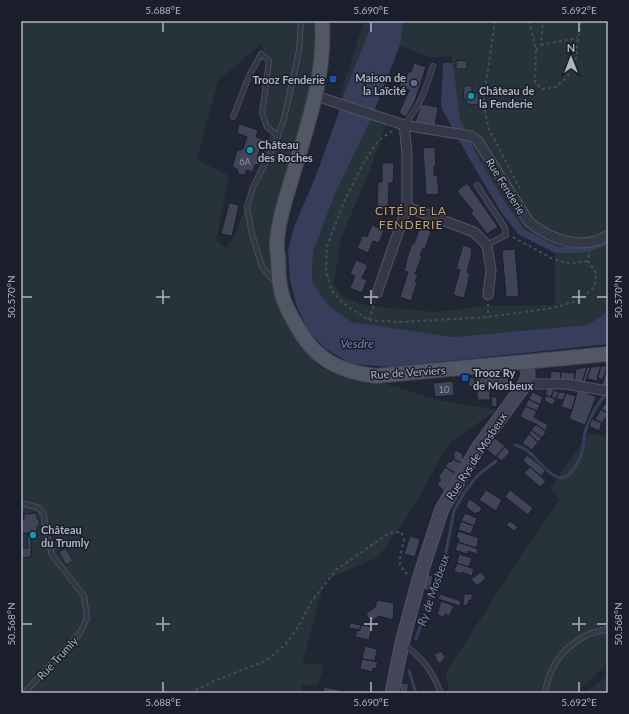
<svg xmlns="http://www.w3.org/2000/svg" width="629" height="714" viewBox="0 0 629 714" font-family="Lato,sans-serif">
<style>
.green{fill:#263439;fill-rule:evenodd}
.water{fill:#363e5b}
.lines{fill:none;stroke-linecap:round;stroke-linejoin:round}
.stream{stroke:#363e5b;stroke-width:3}
.building{fill:#3f4556;stroke:#1c1f2c}
.service-casing{stroke:#525563;stroke-width:6}
.minor-casing{stroke:#525563;stroke-width:11}
.secondary-casing{stroke:#525563;stroke-width:15}
.primary-casing{stroke:#3e414f;stroke-width:16}
.path{stroke:#424f55;stroke-width:2;stroke-dasharray:3 3;stroke-linecap:butt}
.service{stroke:#343846;stroke-width:4.5}
.minor{stroke:#343846;stroke-width:9}
.secondary{stroke:#434658;stroke-width:13}
.primary{stroke:#525766;stroke-width:14}
.ticks{fill:none;stroke:#aeb2c2;stroke-width:1.5}
.transit-dot{fill:#1a4fb4;stroke:#1a1d2a;stroke-width:1.5}
.service-dot{fill:#5c6f8a;stroke:#1a1d2a;stroke-width:1.5}
.culture-dot{fill:#0f9aa8;stroke:#1a1d2a;stroke-width:1.5}
.labels{text-anchor:middle;dominant-baseline:central;stroke-width:3;stroke-linejoin:round;paint-order:stroke}
.number-label{font-size:9px;fill:#9297a7}
.poi-label{font-size:11px;font-weight:bold;fill:#aeb2c2;stroke:#1a1d2a;text-anchor:start}
.street-label{font-size:11px;fill:#aeb2c2;stroke:#1a1d2a}
.neighbourhood-label{font-size:12px;letter-spacing:1px;fill:#caa362;stroke:#1a1d2a}
.water-label{font-size:12px;font-style:italic;fill:#7984a9;stroke:#1a1d2a}
.neatline{fill:none;stroke:#aeb2c2;stroke-width:1.5}
.ticks-label{font-size:10px;text-anchor:middle;fill:#aeb2c2}
</style>
<rect width="100%" height="100%" fill="#212635"/>
<path class="green" d="M21,21H316L314,90L271,235V281L293,334L319,367L345,377L386,384L438,400L497,410L450,442L407,517L378,557L325,580L302,663L324,665L318,685H302V693H21ZM261,44L270,71L263,108L271,134L255,176L236,235L226,248L216,240L229,176L197,160L218,80Z
M364,21H373L343,96H340Z
M404,21H608V240L594,246L582,248L556,246L524,229L505,202L480,161L460,119L452,56L429,57L400,45ZM457,61H467L466,69H456ZM471,85L472,93H478L479,104L472,105L466,99H463L464,86Z
M371,119L386,125L369,172L341,238L334,284L344,298L368,306L436,312L486,306L555,305V253C576,253 588,253 608,245V312L587,325L453,337L352,322L327,304L312,281L313,253L335,194Z
M589,433L608,437V663L575,693H449L446,673L524,551L560,499L550,489Z
M608,675V693H586Z"/>
<path class="water" d="M373,21H404L400,45L371,119L335,194L313,252L312,281L327,304L352,322L453,337L587,325L608,312V344L392,367L351,364L326,349L308,331L296,304L290,280L288,251L294,227L317,173L340,109L343,96Z
M443,63H453L460,119L480,161L505,202L524,229L556,246L582,248L594,246L608,240V245L594,250L582,253H555L518,234L501,212L469,158L441,107Z"/>
<g class="lines">
<path class="stream" d="M515,445C533,449 539,467 555,476C568,483 576,466 581,456C584,448 583,438 586,429C591,414 598,404 607,392
M416,639L429,600L443,567L454,511L464,493L477,476L496,461
M409,671L416,693"/>
</g>
<path class="building" d="M456,60L467,61V69H456Z
M414,63L426,67L415,101L406,117L399,113L409,90L399,86L401,79L405,80L408,72H411Z
M472,85V93H478L479,104L471,105V104H467L466,99H463L464,86Z
M421,104L438,107L435,127L415,123Z
M239,124L258,130L256,137L263,139L258,156L260,159L259,164L255,165L253,172L246,170V174L241,175H239L237,169L232,167L237,151L243,149L247,137L237,133Z
M435,147L436,166H434V175H437L439,194L426,195L423,148Z
M382,163H394L393,183H389L388,209L377,208L378,182H382Z
M467,183L498,227L487,234L471,213L473,211L457,191Z
M229,203L239,205L232,236L221,234Z
M372,225L384,230L379,243L373,241L368,253L357,248L363,235L367,237Z
M420,227L431,231L425,249L423,248L420,255L422,256L415,274L418,275L415,282L417,283L411,301L400,297L408,272L404,271L409,252L412,244H414Z
M463,245L472,248L471,252L472,253L467,272L470,273L468,280H469L464,298L453,295L460,270L456,269Z
M515,249L519,296L506,297L502,250Z
M356,260L368,265L362,278L367,280L362,293L350,288L355,276L350,274Z
M601,366H607L603,380L597,378Z
M601,366L597,381L587,379L591,367Z
M607,366H608V387L602,385Z
M587,367H591L585,383H582Z
M587,367L582,383L574,382L576,369Z
M551,371L561,372L560,381L550,380Z
M561,372L575,373L574,382L560,381Z
M508,375L509,386H475V378Z
M474,377L475,386L469,387L468,378Z
M453,381L454,395L435,397L433,383Z
M548,387L554,390L551,397L545,395Z
M578,389L596,397L585,425L569,419Z
M477,390H490V400H477Z
M554,390L559,392L556,399L551,397Z
M532,392L543,397L540,405L529,399Z
M559,392L566,393L563,400L556,399Z
M566,393L576,396L572,410L561,407Z
M546,395L556,399L553,405L544,401Z
M491,397H497V406L492,407Z
M529,399L540,405L537,411L525,406Z
M608,401V413L601,409Z
M525,406L537,411L534,417L548,425L545,431L536,424L520,417Z
M601,409L608,414L602,423L595,419Z
M592,419L602,423L599,431L589,426Z
M536,424L546,432L542,438L531,430Z
M531,430L542,438L538,442L529,434Z
M529,434L538,442L532,450L522,443Z
M495,438L505,446L496,457L486,449Z
M505,446L510,452L502,461L496,457Z
M456,450L463,454L462,457L464,458L461,463L453,459L455,457L453,455Z
M527,455L546,470L541,476L523,461Z
M453,459L461,463L455,473L445,467L449,461L451,462Z
M445,467L455,473L444,491L437,484L441,480L438,478Z
M530,467L546,481L540,487L524,473Z
M486,490L502,500L496,511L479,500Z
M510,490L533,508L528,515L505,497Z
M470,499L482,508L479,513L477,512L475,514L466,507L467,503Z
M37,513V519H39V527H37V536L31,537V557L21,558V548H28L27,537L29,536V533H21V520H24V514Z
M465,513L477,518L474,526L461,521Z
M461,521L474,526L471,534L458,530Z
M510,521L518,527L514,531L506,525Z
M458,531L479,538L476,548L458,542L459,539L456,538Z
M410,536L420,539L415,557L404,554Z
M458,542L478,549L477,554L468,551L467,554L455,550Z
M66,548L73,561L66,565L59,552Z
M459,554L472,558L469,567L457,563Z
M457,563L474,569L472,576L461,572V574L454,571Z
M481,572L486,578L477,586L471,579Z
M426,574L433,576L430,591L422,589Z
M440,594L461,601L460,606L438,599Z
M464,594H472V600H469L467,606L463,605Z
M377,600L394,603L393,620L379,616L371,622L366,614L375,607Z
M441,601L454,606L449,616L445,614L444,617L437,615Z
M350,623L361,625L360,630L349,628Z
M361,625L372,627L369,640L355,637L357,630L359,631Z
M365,646L377,649L375,661L362,659Z
M442,651L445,657L442,662L438,663L434,654Z
M362,659L378,662L376,669L373,668V672L360,669Z
M401,683L409,684L407,693H400Z
M324,687L344,691L343,693H323Z"/>
<g class="lines">
<defs>
<path id="service" d="M233,117L249,76L261,54L269,61L262,113L267,127L278,136
M404,125C420,106 426,89 433,66
M477,185L505,228L506,235L487,245
M276,283L262,267L252,234L247,207L253,187L273,148L284,119L299,51L301,21
M21,503L39,508L44,515L46,531L52,555L84,596L87,618L80,633L24,693
M404,644C424,660 431,669 441,693
M545,693C549,667 563,647 587,635C593,632 601,631 608,629"/>
<path id="minor" d="M316,96L404,125L471,136L478,141L529,222C550,239 583,252 608,235
M407,207L474,232L487,245L491,270L488,295
M377,293L407,207V154L404,125
M525,384H566L608,391"/>
<path id="secondary" d="M392,693L402,643L420,576L442,509L478,448L525,384L528,375L527,362"/>
<path id="primary" d="M322,21C326,76 306,129 291,181C285,201 278,222 277,243C276,248 278,253 278,258C279,267 278,276 280,285C282,301 291,316 299,330C317,361 342,372 376,376L608,354"/>
</defs>
<use href="#service" class="service-casing"/>
<use href="#minor" class="minor-casing"/>
<use href="#secondary" class="secondary-casing"/>
<use href="#primary" class="primary-casing"/>
<path class="path" d="M495,21L483,104L489,129L520,189
M529,21L536,50L535,83L542,89L556,87L567,77L576,59L578,38L582,21
M541,45L578,38
M536,50L541,45L543,21
M392,131L378,141L364,162L344,202L327,246L326,272L332,291L344,304L369,320L402,322L488,317L553,308L580,300L595,286L596,273L588,261L590,251
M513,237L551,258L570,264L588,261
M488,304V317
M369,320L375,302
M190,693L212,682L265,661L277,652L287,643L302,620L311,602L336,570L389,533L401,532L404,538L400,558V564L405,573L410,574"/>
<use href="#service" class="service"/>
<use href="#minor" class="minor"/>
<use href="#secondary" class="secondary"/>
<use href="#primary" class="primary"/>
</g>
<path class="ticks" d="M163,22V32M371,22V32M579,22V32M163,290V304M371,290V304M579,290V304M22,297H32M156,297H170M364,297H378M572,297H586M597,297H607M163,617V631M371,617V631M579,617V631M22,624H32M156,624H170M364,624H378M572,624H586M597,624H607M163,682V692M371,682V692M579,682V692"/>
<g class="transit-dot">
<rect x="329" y="75" width="8" height="8" rx="2"/>
<rect x="461" y="374" width="8" height="8" rx="2"/>
</g>
<circle class="service-dot" cx="414" cy="83" r="4"/>
<g class="culture-dot">
<circle cx="471" cy="96" r="4"/>
<circle cx="250" cy="150" r="4"/>
<circle cx="33" cy="535" r="4"/>
</g>
<g class="labels">
<g class="number-label">
<text x="245" y="161">6A</text>
<text x="444" y="389">10</text>
</g>
<g class="poi-label">
<text x="406" y="77" text-anchor="end">Maison de<tspan x="406" dy="13">la Laïcité</tspan></text>
<text x="325" y="79" text-anchor="end">Trooz Fenderie</text>
<text x="479" y="90">Château de<tspan x="479" dy="13">la Fenderie</tspan></text>
<text x="258" y="144">Château<tspan x="258" dy="13">des Roches</tspan></text>
<text x="473" y="372">Trooz Ry<tspan x="473" dy="13">de Mosbeux</tspan></text>
<text x="41" y="529">Château<tspan x="41" dy="13">du Trumly</tspan></text>
</g>
<g class="street-label">
<text transform="translate(506 186) rotate(58)">Rue Fenderie</text>
<text transform="translate(408 372) rotate(-4)">Rue de Verviers</text>
<text transform="translate(476 456) rotate(-57)">Rue Rys de Mosbeux</text>
<text transform="translate(57 658) rotate(-47)">Rue Trumly</text>
</g>
<g class="neighbourhood-label">
<text x="411" y="210">CITÉ DE LA<tspan x="411" dy="14">FENDERIE</tspan></text>
</g>
<g class="water-label">
<text x="357" y="343">Vesdre</text>
<text transform="translate(433 590) rotate(-71)">Ry de Mosbeux</text>
</g>
</g>
<rect width="629" height="714" fill="none" stroke="#1a1d2a" stroke-width="44"/>
<g transform="translate(571 58)" stroke="#1a1d2a" stroke-width="3" paint-order="stroke">
<path d="M0-3L7 15L0 10L-7 15Z" fill="#aeb2c2"/>
<text y="-6" font-size="11" font-weight="bold" text-anchor="middle" fill="#aeb2c2">N</text>
</g>
<rect x="22" y="22" width="585" height="670" class="neatline"/>
<g class="ticks-label">
<text x="163" y="14">5.688°E</text>
<text x="371" y="14">5.690°E</text>
<text x="579" y="14">5.692°E</text>
<text transform="translate(11 297) rotate(-90)" y="4">50.570°N</text>
<text transform="translate(618 297) rotate(-90)" y="4">50.570°N</text>
<text transform="translate(11 624) rotate(-90)" y="4">50.568°N</text>
<text transform="translate(618 624) rotate(-90)" y="4">50.568°N</text>
<text x="163" y="706">5.688°E</text>
<text x="371" y="706">5.690°E</text>
<text x="579" y="706">5.692°E</text>
</g>
</svg>
